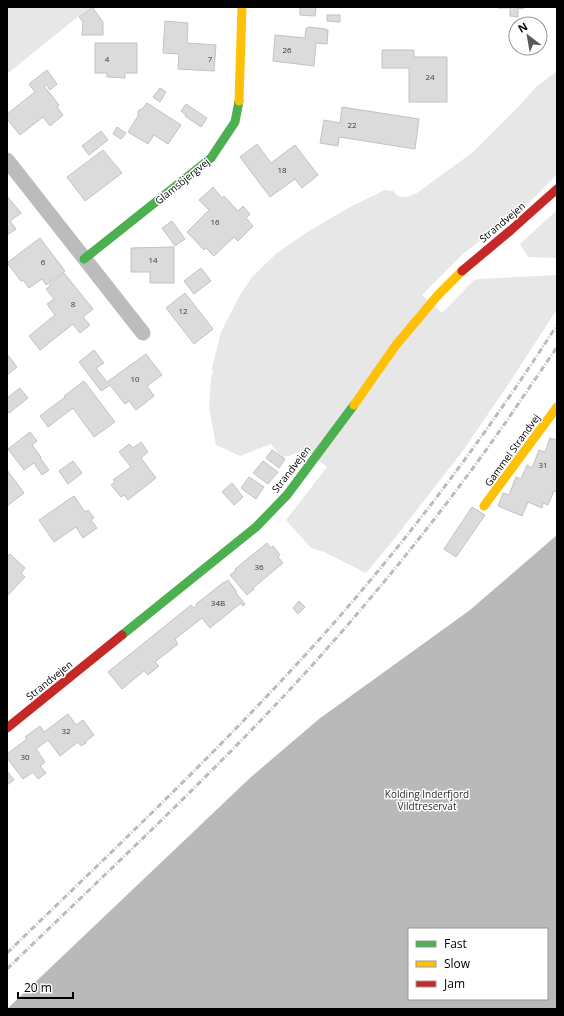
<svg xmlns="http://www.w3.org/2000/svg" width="564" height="1016" viewBox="0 0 564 1016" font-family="'Open Sans',sans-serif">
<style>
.green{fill:#e7e7e7}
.water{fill:#b9b9b9;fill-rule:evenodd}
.building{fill:#dbdbdb;stroke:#c2c2c2}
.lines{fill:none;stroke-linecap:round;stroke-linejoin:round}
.street{stroke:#bcbcbc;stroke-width:15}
.fast{stroke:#4caf50;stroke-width:9}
.slow{stroke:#ffc107;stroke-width:9}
.jam{stroke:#c62828;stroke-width:9}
.rail{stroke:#bcbcbc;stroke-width:3;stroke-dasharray:6 2 1 2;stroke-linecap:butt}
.labels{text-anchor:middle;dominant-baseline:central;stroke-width:3;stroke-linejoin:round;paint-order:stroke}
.number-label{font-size:8px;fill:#373737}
.street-label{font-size:10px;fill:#000;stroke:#fff}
.park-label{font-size:10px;fill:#2b2b2b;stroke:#fff}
</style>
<rect width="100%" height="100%" fill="#fff"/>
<path class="green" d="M7,7H90L7,74Z
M557,71V174L545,187L526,205L464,253L422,295L442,313L474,280L478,279L557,275V309L508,385L462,452L391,543L366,573L324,552L311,548L286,520L327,467L305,449L289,456L281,457L271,444L240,456L216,445L209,407L211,378L213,373L212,368L221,332L240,295L252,277L277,253L309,231L350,207L385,190L393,191L398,196L404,197H407L417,193L473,152L520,105L537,86Z
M557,210V258L528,257L520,244Z"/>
<path class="water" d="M557,535V1009H7L251,777L319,719L470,610ZM409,929H547V999H409Z"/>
<path class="building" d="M92,7L103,22V35H82L83,22L79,17Z
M300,7H316L315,16L300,15Z
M498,7H523V9L518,8V17L510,16V8H498Z
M327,15H340V22L327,21Z
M165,21L188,23L187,43L216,45L214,71L178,69L179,54L163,53Z
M308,27L326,29V30H328L327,44L316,43L314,66L273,61L275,35L305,38L306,28H308Z
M95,43H137V73H125V78L107,77V73H95Z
M382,50H414V57H447V102H409V68H382Z
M47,70L57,84L50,90L46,84L44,86L59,105L57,107L63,115L50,126L43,117L20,135L7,119V114L35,92L29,84Z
M160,88L166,92L160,102L153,97Z
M147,103L181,125L168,144L154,135L148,144L128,132L138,116V113L139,110L142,109Z
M186,104L207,118L201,127L185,116L186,115L181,111Z
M342,107L419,119L415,149L339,137L338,146L320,143L324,120L340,123Z
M117,127L126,133L121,139L113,134Z
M101,131L108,140L89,155L82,146Z
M257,144L271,163L295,145L318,175L302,188L295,179L270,197L240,157Z
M103,150L122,173L85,201L67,177Z
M213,187L222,198L224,196L238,211L243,206L250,214L246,218L253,226L238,241L234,237L214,256L206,248L204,250L187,232L209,210L199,200Z
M7,196L21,213L10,221L16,229L7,235Z
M172,221L185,239L175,246L162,228Z
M40,238L65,271L46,285L42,279L29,288L23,280L21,281L7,263Z
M174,247V283H150V272H131V248Z
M201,268L211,281L194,294L184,281Z
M64,273L93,309L83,317L90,325L80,333L73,324L40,350L29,336L55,315L47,304L54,299L46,289L50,286L49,285Z
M185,293L213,329L194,344L166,308Z
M94,350L104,363L96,368L107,382L146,354L162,375L147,386L154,396L136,410L129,401L125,404L110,385L101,391L79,362Z
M7,354L17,367L7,375Z
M84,381L115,422L94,437L73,408L48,427L40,416L65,397L64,396Z
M20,388L28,398L9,413L7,410V398Z
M30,432L37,441L32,445L41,457L40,458L49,470L42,475L34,463L24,470L8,449Z
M550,438L557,440V492L554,491L548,505L543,503L542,508L528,502L522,516L498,506L503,493L509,495L516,477L521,479L527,465L532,468L539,450L545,452Z
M141,442L148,452L141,458L156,478L128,500L124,495L121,497L111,485L115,482L113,480L131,467L119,452L129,444L133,448Z
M272,450L285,459L279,468L266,458Z
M73,461L82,473L68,484L59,471Z
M263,461L278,472L268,484L253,473Z
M7,470L24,493L7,506Z
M249,477L264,487L256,499L241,488Z
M232,483L243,497L234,505L222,492Z
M74,496L85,512L88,510L94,518L91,520L97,528L83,538L76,527L54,542L39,520Z
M472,507L485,515L456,557L444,549Z
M267,543L271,548L273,546L280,555L278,557L283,563L253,588L254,589L247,595L230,575L236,570L235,569Z
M10,554L25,568L21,573L25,577L7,596V557Z
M228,580L237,592L236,593L245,604L243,606L241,603L210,628L202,618L175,639L178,644L155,662L159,666L148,675L144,671L122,689L108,672L191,605L194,608L197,605L196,604L224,582V583Z
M299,601L305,607L298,614L293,608Z
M68,714L76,725L83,720L94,735L85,742L86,743L81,746L78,742L60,756L48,740L36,749L45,762L40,766L46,773L38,779L33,772L23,779L7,758V754L27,739L25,737L40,726L44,732Z
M7,771L14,780L7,785Z"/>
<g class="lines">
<path class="street" d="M7,160L143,333"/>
<path class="fast" d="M84,259L211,158L235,122L239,101
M122,635L256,527L287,495L354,405"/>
<path class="slow" d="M239,101L242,7
M354,405L396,345L438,295L462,271
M484,506L557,407"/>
<path class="jam" d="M462,271L511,230L557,189
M7,728L122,635"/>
<path class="rail" d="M7,953C105,858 204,765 296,665C393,560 480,445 557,325
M7,969C108,871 212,775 307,671C379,591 446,508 508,419C524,395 541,371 557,347"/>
</g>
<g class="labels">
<g class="number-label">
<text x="287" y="49">26</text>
<text x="107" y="58">4</text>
<text x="210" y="58">7</text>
<text x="430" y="76">24</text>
<text x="352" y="124">22</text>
<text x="282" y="169">18</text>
<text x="215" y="221">16</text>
<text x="153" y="259">14</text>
<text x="43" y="261">6</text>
<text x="73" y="303">8</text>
<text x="183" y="310">12</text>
<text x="135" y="378">10</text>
<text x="543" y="464">31</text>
<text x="259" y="566">36</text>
<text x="218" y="602">34B</text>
<text x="66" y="730">32</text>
<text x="25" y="756">30</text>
</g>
<g class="street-label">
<text transform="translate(182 181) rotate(-39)">Glamsbjergvej</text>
<text transform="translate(502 222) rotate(-40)">Strandvejen</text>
<text transform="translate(512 450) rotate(-54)">Gammel Strandvej</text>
<text transform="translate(291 469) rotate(-52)">Strandvejen</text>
<text transform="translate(49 680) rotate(-39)">Strandvejen</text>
</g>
<g class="park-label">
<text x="427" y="794">Kolding Inderfjord<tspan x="427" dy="12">Vildtreservat</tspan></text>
</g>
</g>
<rect width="564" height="1016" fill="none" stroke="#000000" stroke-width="16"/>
<rect x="408" y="928" width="140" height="72" fill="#ffffff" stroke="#999999"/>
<rect x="416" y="941" width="20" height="6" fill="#4caf50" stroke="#999999"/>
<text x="444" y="948" font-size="12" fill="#000000">Fast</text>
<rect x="416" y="961" width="20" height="6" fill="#ffc107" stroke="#999999"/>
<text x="444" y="968" font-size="12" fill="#000000">Slow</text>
<rect x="416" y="981" width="20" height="6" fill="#c62828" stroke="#999999"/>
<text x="444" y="988" font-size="12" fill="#000000">Jam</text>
<g transform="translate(528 36) rotate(329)"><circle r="19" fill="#ffffff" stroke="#999999"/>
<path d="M0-3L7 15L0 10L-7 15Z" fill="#595959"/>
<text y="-6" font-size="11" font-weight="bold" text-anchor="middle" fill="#000000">N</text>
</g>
<path d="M18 992v6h55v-6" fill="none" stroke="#000000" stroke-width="2"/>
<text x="24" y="992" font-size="12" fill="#000000" stroke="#ffffff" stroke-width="3" paint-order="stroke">20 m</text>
</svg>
